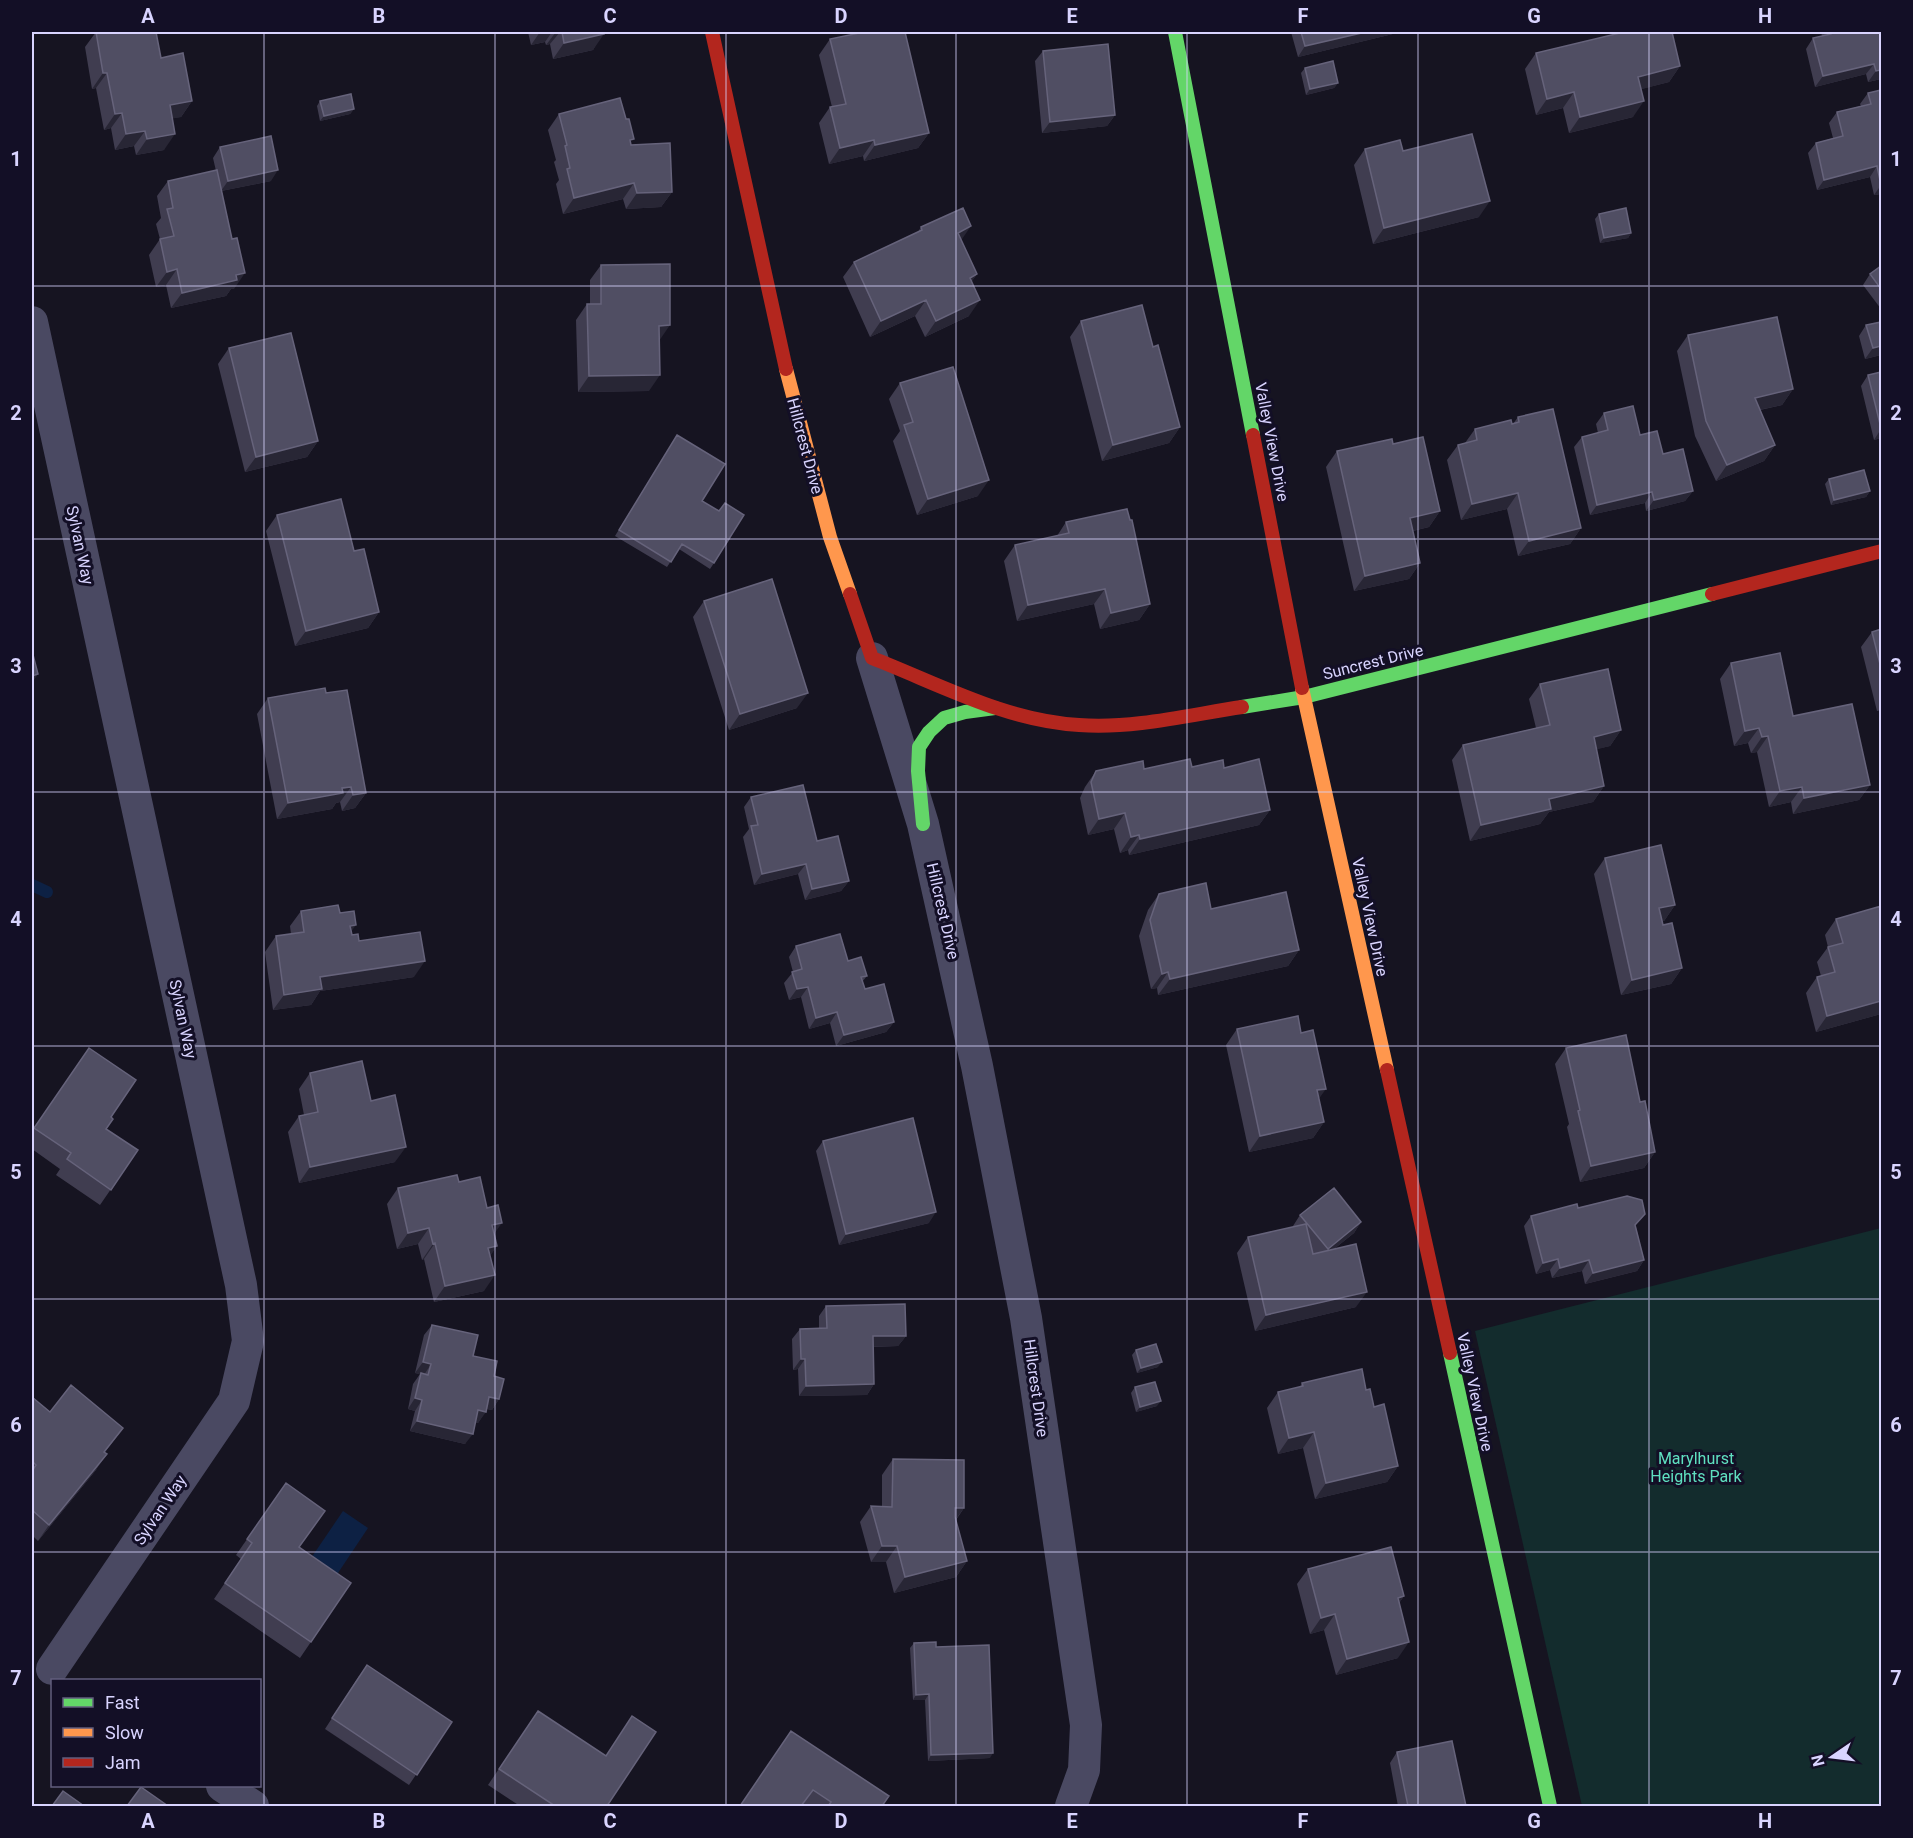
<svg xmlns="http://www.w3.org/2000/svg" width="1913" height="1838" viewBox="0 0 1913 1838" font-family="Roboto,sans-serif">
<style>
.green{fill:#132c2d}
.water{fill:#0d2144}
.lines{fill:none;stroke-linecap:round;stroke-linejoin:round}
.stream{stroke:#0d2144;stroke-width:12}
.street{stroke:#4a4962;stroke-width:32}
.fast{stroke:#63d668;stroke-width:14}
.slow{stroke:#ff974d;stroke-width:14}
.jam{stroke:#b3261e;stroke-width:14}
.wall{fill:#403d50}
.shaded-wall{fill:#282635}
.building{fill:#504e63;stroke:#66637b;stroke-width:1.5}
.grid{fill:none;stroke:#d9d4ff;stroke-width:1.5;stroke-opacity:0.55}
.labels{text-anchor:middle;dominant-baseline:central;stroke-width:6;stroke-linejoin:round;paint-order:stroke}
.street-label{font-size:16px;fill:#d9d4ff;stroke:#130f26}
.park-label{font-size:16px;fill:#5fe0c0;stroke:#130f26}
.neatline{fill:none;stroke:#d9d4ff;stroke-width:2}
.grid-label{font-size:20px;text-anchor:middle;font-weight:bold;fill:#d9d4ff}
</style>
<rect width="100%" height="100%" fill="#161421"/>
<path class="green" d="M1881,1228V1806H1582L1475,1331Z"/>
<path class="water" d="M343,1511L368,1528L332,1582L307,1564Z"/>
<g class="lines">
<path class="stream" d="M32,885L47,892"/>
<path class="street" d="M32,322L241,1285L248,1341L234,1401L52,1669
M872,658L923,824L977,1066L1026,1318L1086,1725L1084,1770L1071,1806
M222,1786L253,1806"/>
<path class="fast" d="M1175,32L1253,435
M1242,707L1304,697L1712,594
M923,824L918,771L919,747L929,732L944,718L965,712L995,708
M1450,1353L1550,1806"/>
<path class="slow" d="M786,369L830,537L850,594
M1302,688L1387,1070"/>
<path class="jam" d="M712,32L786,369
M1253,435L1302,688
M850,594L872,658C939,684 1006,721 1079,725C1134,729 1189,715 1242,707
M1712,594L1882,551
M1387,1070L1450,1353"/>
</g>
<path class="wall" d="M96,32L161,58L192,101L181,117L172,118L164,150L136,155L134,146L115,150L111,128L104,130L96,88L92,89L85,47Z
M528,32H603L593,50L553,59L550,44L546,45L545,42L531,45Z
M1291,32H1401L1298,57Z
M1821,32H1881V79L1868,82L1866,74L1815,87L1806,49L1813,38L1822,36Z
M830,39L929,133L918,148L864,161L863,156L829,164L819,123L830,107H832L819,55Z
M1043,51L1115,115L1107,126L1042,133L1035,61Z
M1536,53L1680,66L1669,82L1641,89L1633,117L1569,133L1563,108L1536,115L1525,69Z
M1305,68L1338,83L1334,88L1306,95L1301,73Z
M1881,90V194L1874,195L1870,177L1817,190L1808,153L1816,143L1833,138L1829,123L1837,112L1861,106L1860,104L1868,93Z
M320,101L354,109L350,114L320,121L317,106Z
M559,114L626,119L631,145L672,192L661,207L626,209L623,199L563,214L556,184L559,180L554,162L556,160L548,130Z
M220,147L271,181L221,191L234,289H231L226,296L171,308L166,285L156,287L149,255L160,239L156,224L161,218L157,196L168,181L216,171L213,158Z
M1365,149L1403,151L1479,217L1373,244L1354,165Z
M1599,214L1631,233L1628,238L1600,243L1595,219Z
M921,227L961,240L977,274L971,282L969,316L925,337L915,316L870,337L843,277L854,262L918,232Z
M601,265L649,391L578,392L576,320L587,304H590V280Z
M1881,266V309L1863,285L1870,274Z
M1081,321L1153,347L1180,427L1169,443L1102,461L1070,337Z
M1881,322V355L1865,359L1859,336L1866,325Z
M1688,335L1793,389L1782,405L1760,410L1775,445L1764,461L1716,481L1695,436L1677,351Z
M229,348L318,441L307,457L245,472L218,364Z
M1881,372V438L1874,440L1861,386L1868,375Z
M900,383L978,496L917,515L893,441L900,431L889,399Z
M1604,413L1640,435L1663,454L1693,491L1685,501L1646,511L1645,503L1590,515L1574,447L1582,437L1598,433L1596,424Z
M1518,417L1581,528L1570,544L1518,556L1507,509L1461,520L1447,460L1458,445L1465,443L1475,429L1513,424Z
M674,440L702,501L719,511L725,503L714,563L710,569L679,549L667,567L615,536Z
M1393,444L1440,511L1429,527L1413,531L1420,563L1409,579L1354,591L1326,467L1337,451Z
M1829,479L1870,491L1866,497L1831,505L1825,484Z
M277,515L354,551L379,612L368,628L295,646L266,531Z
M1130,520L1150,604L1139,620L1100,629L1094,604L1017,621L1004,561L1015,545L1057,536L1066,522Z
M704,601L797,708L729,730L693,617Z
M1881,629V710L1877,711L1861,647L1872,632Z
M1731,663L1793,716L1870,785L1859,800L1793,814L1791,802L1769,807L1757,752L1751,753L1748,743L1734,746L1720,679Z
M1540,684L1621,730L1610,746L1596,749L1604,786L1593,802L1549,812L1540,824L1470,841L1452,760L1463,745L1536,728L1529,699Z
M326,693L366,793L355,808L342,811L340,802L336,803L332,809L277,819L257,714L268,698Z
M1192,767L1224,768L1270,810L1259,825L1129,855L1128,850L1120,853L1114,829L1088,835L1080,798L1085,787L1096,771Z
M751,797L817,841L849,881L841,891L805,900L798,874L754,885L743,837L749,829L744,807Z
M1605,858L1675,905L1664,921H1662L1663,925L1682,968L1671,984L1621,995L1594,874Z
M1159,894L1211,909L1299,950L1288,966L1158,995L1157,988L1151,989L1139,936L1148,910Z
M301,911L340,913L351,932L352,935L359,941L414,977L320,991L311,1005L273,1010L265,952L276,936L291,934L290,926Z
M1836,919L1881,1014L1816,1032L1806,993L1817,977L1821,976L1817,962L1828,947L1825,935Z
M796,946L848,961L867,976L862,982L865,989L894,1022L886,1032L836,1046L830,1023L809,1029L801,997L789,1000L784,983L793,972L789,957Z
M1237,1029L1301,1033L1319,1099L1324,1122L1313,1138L1249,1152L1226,1045Z
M89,1048L111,1117L106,1129L138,1150L100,1205L56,1175L60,1169L32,1149V1131Z
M1566,1048L1640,1102L1655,1152L1644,1168L1580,1182L1567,1127L1569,1124L1555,1064Z
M310,1073L371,1101L395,1162L299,1183L288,1132L299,1116L304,1115L299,1089Z
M823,1141L929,1223L839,1245L816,1151Z
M459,1182L487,1208L497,1246L490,1255L484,1291L434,1302L424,1259L422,1260L418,1244L397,1249L387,1204L398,1188Z
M1578,1208L1636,1227L1644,1260L1637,1271L1585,1284L1582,1271L1552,1278L1550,1270L1536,1274L1524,1226L1531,1216Z
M1300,1215L1361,1222L1354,1233L1334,1249L1356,1307L1255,1331L1237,1253L1248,1237L1293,1227V1226Z
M826,1306L906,1336L898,1346L873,1347L874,1384L867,1395L799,1396L798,1369L793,1370L792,1339L800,1329L819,1328V1316Z
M432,1325L473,1356L494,1376L499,1399L492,1410L487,1409L478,1423L475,1422L465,1444L410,1431L415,1411L408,1409L413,1384L420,1374L415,1373L424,1335Z
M1136,1350L1158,1367L1137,1373L1132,1355Z
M1302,1383L1366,1390L1374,1407L1398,1466L1387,1482L1315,1499L1303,1448L1278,1454L1267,1408L1278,1392L1300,1387Z
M1135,1387L1157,1406L1136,1412L1131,1393Z
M32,1397L50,1412L123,1428L105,1452L96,1470L38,1541L32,1535Z
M893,1459L964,1508L956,1520L967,1561L956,1577L894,1593L886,1562H871L860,1522L871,1506H882V1475Z
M286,1483L299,1547L351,1583L300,1658L214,1599L241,1559L236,1555Z
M1308,1569L1404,1596L1399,1603L1398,1658L1336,1675L1324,1630L1310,1634L1297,1584Z
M914,1643L990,1758L928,1761L925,1700H913L910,1648Z
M359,1676L452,1722L409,1785L325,1729Z
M538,1711L606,1756L607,1806H520L488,1785Z
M791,1731L882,1806H802Z
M1397,1752L1466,1806H1398L1390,1763Z"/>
<path class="shaded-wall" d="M540,32H552L545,42L531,45Z
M556,32H560L550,44L546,45Z
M1366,32H1401L1298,57L1305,46Z
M604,34L593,50L553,59L564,43Z
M1874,64L1866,74L1815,87L1823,76Z
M1680,66L1669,82L1627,93L1638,77Z
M1881,70V79L1868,82L1876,71Z
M103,73H107L96,88L92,89Z
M1338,83L1334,88L1306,95L1310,89Z
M1574,92L1563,108L1536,115L1547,99Z
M192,101L181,117L159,121L170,105Z
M1644,101L1633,117L1569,133L1580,117Z
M354,109L350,114L320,121L324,116Z
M122,113L111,128L104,130L115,114Z
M1115,115L1107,126L1042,133L1050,122Z
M145,131L134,146L115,150L126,134Z
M929,133L918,148L864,161L875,145Z
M175,134L164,150L136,155L147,139Z
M874,140L863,156L829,164L840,148Z
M1877,166L1870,177L1817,190L1824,180Z
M278,170L271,181L221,191L228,181Z
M634,183L623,199L563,214L574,198Z
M1881,185V194L1874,195Z
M672,192L661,207L626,209L637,193Z
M1490,201L1479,217L1373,244L1384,228Z
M971,226L960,242L958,233Z
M1631,233L1628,238L1600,243L1604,238Z
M177,269L166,285L156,287L167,272Z
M245,273L234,289H231L226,296L171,308L182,293Z
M977,274L966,290L970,278Z
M926,300L915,316L870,337L881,321Z
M980,300L969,316L925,337L936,321Z
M670,325L659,341V326Z
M1881,346V355L1865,359L1873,348Z
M660,375L649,391L578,392L589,376Z
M1793,389L1782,405L1744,413L1755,398Z
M1180,427L1169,443L1102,461L1113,445Z
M1881,429V438L1874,440Z
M318,441L307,457L245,472L256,457Z
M1775,445L1764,461L1716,481L1727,465Z
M989,480L978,496L917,515L928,499Z
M1693,491L1685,501L1646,511L1654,500Z
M1870,491L1866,497L1831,505L1834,500Z
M1652,492L1645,503L1590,515L1597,505Z
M1518,493L1507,509L1461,520L1472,504Z
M1440,511L1429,527L1399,534L1410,518Z
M1581,528L1570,544L1518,556L1529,541Z
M1420,563L1409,579L1354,591L1365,576Z
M1105,589L1094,604L1017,621L1028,605Z
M1150,604L1139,620L1100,629L1111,613Z
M379,612L368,628L295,646L306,631Z
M38,674L32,683V676Z
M808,693L797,708L729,730L740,714Z
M1759,728L1748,743L1734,746L1745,731Z
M1621,730L1610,746L1583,753L1594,737Z
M1768,736L1757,752L1751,753L1762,737Z
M1870,785L1859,800L1793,814L1804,798Z
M1604,786L1593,802L1549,812L1540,824L1470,841L1481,825L1549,799Z
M351,787L340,802L336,803L332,809L277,819L288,803Z
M1802,787L1791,802L1769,807L1780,791Z
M366,793L355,808L342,811L353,795Z
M1270,810L1259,825L1129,855L1140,839Z
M1125,813L1114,829L1088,835L1099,819Z
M1139,835L1128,850L1120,853L1131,837Z
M806,864L798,874L754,885L762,874Z
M849,881L841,891L805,900L812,889Z
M1675,905L1664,921L1648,924L1659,908Z
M356,925L345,940L350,926Z
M1299,950L1288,966L1158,995L1170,979Z
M425,961L414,977L320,991L311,1005L273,1010L284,995L320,977Z
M1682,968L1671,984L1621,995L1632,980Z
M1168,972L1157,988L1151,989L1162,974Z
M808,987L801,997L789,1000L797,989Z
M1881,1001V1014L1816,1032L1827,1016Z
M837,1012L830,1023L809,1029L816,1018Z
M894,1022L886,1032L836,1046L844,1035Z
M1326,1089L1315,1104L1317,1090Z
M1324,1122L1313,1138L1249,1152L1260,1136Z
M406,1147L395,1162L299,1183L310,1167Z
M1655,1152L1644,1168L1580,1182L1591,1166Z
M936,1212L929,1223L839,1245L846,1234Z
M1361,1222L1354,1233L1320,1260L1328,1249Z
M502,1223L491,1238L492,1225Z
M429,1228L418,1244L397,1249L408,1233Z
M435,1243L424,1259L422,1260L433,1244Z
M497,1246L486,1262L488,1248Z
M1558,1259L1550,1270L1536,1274L1543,1263Z
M1589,1260L1582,1271L1552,1278L1560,1268Z
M1644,1260L1637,1271L1585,1284L1593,1273Z
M495,1275L484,1291L434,1302L445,1286Z
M1367,1292L1356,1307L1255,1331L1266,1315Z
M873,1336H906L898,1346L865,1347Z
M801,1359H805L798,1369L793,1370Z
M423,1362L431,1364L424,1375L415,1373Z
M1162,1362L1158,1367L1137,1373L1141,1368Z
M874,1384L867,1395L799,1396L806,1386Z
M489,1397L499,1399L492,1410L482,1408Z
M415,1398L422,1400L415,1411L408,1409Z
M1161,1401L1157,1406L1136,1412L1140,1407Z
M478,1410L486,1412L478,1423L471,1421Z
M417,1421L473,1434L465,1444L410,1431Z
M123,1428L112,1443L93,1467L104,1452Z
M1314,1432L1303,1448L1278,1454L1289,1438Z
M107,1454L96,1470L38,1541L49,1525Z
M1398,1466L1387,1482L1315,1499L1326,1483Z
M955,1508H964L953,1523Z
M882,1546H897L886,1562H871Z
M967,1561L956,1577L894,1593L905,1577Z
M1404,1596L1393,1612L1398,1598Z
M1335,1614L1324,1630L1310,1634L1321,1618Z
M1409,1642L1398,1658L1336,1675L1347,1659Z
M929,1694L925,1700H913L916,1695Z
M993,1753L990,1758L928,1761L931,1755Z"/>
<path class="building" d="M96,32H156L161,58L183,53L192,101L170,105L175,134L147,139L145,131L126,134L122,113L115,114L107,73H103Z
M562,32H603L604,34L564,43Z
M864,32H905L929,133L875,145L874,140L840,148L830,107L846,104L830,39Z
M1301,32H1366L1305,46Z
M1624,32H1672L1680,66L1638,77L1644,101L1580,117L1574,92L1547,99L1536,53Z
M1831,32H1881V70L1876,71L1874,64L1823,76L1813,38L1831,34Z
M1108,44L1115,115L1050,122L1043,51Z
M1333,61L1338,83L1310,89L1305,68Z
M1881,90V185L1877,166L1824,180L1816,143L1843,136L1837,112L1871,104L1868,93Z
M351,94L354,109L324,116L320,101Z
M620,98L626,119H629L634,139L630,140L631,145L670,143L672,192L637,193L634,183L574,198L567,169L570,168L565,146L567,145L559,114Z
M1472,134L1490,201L1384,228L1365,149L1400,140L1403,151Z
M271,136L278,170L228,181L220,147Z
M217,170L232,239L237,238L245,273L236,275L237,280L182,293L177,269L167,272L160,239L174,236L167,209L173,208L168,181Z
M963,208L971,226L958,233L977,274L970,278L980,300L936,321L926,300L881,321L854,262L922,230L921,227Z
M1626,208L1631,233L1604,238L1599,214Z
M670,264V325L659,326L660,375L589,376L587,304H601V265Z
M1881,266V289L1870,274Z
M1142,305L1153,347L1158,345L1180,427L1113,445L1081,321Z
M1777,317L1793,389L1755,398L1775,445L1727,465L1706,421L1688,335Z
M1881,322V346L1873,348L1866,325Z
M291,333L318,441L256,457L229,348Z
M953,367L989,480L928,499L904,425L913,422L900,383Z
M1881,372V428L1868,375Z
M1633,406L1640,435L1657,431L1663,454L1683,449L1693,491L1654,500L1652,492L1597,505L1582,437L1608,430L1604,413Z
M1553,409L1581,528L1529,541L1518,493L1472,504L1458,445L1477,440L1475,429L1511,420L1512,424L1519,422L1518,417Z
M677,435L725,464L702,501L719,511L725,503L744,515L714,563L682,544L671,562L619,530Z
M1423,437L1440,511L1410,518L1420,563L1365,576L1337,451L1392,439L1393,444Z
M1864,470L1870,491L1834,500L1829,479Z
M341,499L354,551L364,549L379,612L306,631L277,515Z
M1127,509L1130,520H1132L1150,604L1111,613L1105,589L1028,605L1015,545L1069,533L1066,522Z
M772,579L808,693L740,714L704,601Z
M1881,629V668L1872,632Z
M32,651L38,674L32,676Z
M1780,653L1793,716L1852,704L1870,785L1804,798L1802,787L1780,791L1768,736L1762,737L1759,728L1745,731L1731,663Z
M1608,669L1621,730L1594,737L1604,786L1549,799L1551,809L1481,825L1463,745L1550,725L1540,684Z
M325,688L326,693L347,690L366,793L353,795L351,787L342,788L343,793L288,803L268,698Z
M1190,759L1192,767L1223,760L1224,768L1259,759L1270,810L1140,839L1139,835L1131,837L1125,813L1099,819L1091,782L1096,771L1143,761L1144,769Z
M803,785L817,841L838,836L849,881L812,889L806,864L762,874L751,826L758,825L751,797Z
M1661,845L1675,905L1659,908L1663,925L1672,923L1682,968L1632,980L1605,858Z
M1206,883L1211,909L1286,892L1299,950L1170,979L1168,972L1162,974L1150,920L1159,894Z
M338,905L340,913L354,911L356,925L350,926L352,935L358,934L359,941L420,932L425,961L320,977L322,989L284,995L276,936L304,932L301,911Z
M1881,906V1001L1827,1016L1817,977L1835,972L1828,947L1843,943L1836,919Z
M840,934L848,961L861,957L867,976L861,977L865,989L884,984L894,1022L844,1035L837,1012L816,1018L808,987L797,989L792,972L802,969L796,946Z
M1298,1016L1301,1033L1313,1030L1326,1089L1317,1090L1324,1122L1260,1136L1237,1029Z
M1626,1035L1640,1102L1645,1101L1655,1152L1591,1166L1578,1111L1580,1110L1566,1048Z
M89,1048L136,1080L111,1117L113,1119L106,1129L138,1150L111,1190L67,1159L71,1153L34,1128Z
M362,1061L371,1101L395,1095L406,1147L310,1167L299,1116L318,1112L310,1073Z
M913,1118L936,1212L846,1234L823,1141Z
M457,1175L459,1182L480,1177L487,1208L498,1205L502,1223L492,1225L497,1246L488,1248L495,1275L445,1286L435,1243L433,1244L429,1228L408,1233L398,1188Z
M1334,1188L1361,1222L1328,1249L1300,1215Z
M1627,1196L1642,1200L1645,1214L1635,1225L1644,1260L1593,1273L1589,1260L1560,1268L1558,1259L1543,1263L1531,1216L1577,1204L1578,1208Z
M1306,1224L1313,1254L1356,1244L1367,1292L1266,1315L1248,1237Z
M905,1304L906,1336H873L874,1384L806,1386L805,1359H801L800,1329L827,1328L826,1306Z
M432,1325L478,1335L473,1356L497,1361L494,1376L504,1379L499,1399L489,1397L486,1412L478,1410L473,1434L417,1421L422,1400L415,1398L421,1373L428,1375L431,1364L423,1362Z
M1156,1344L1162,1362L1141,1368L1136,1350Z
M1362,1369L1366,1390L1370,1389L1374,1407L1384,1404L1398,1466L1326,1483L1314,1432L1289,1438L1278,1392L1303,1386L1302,1383Z
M1155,1382L1161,1401L1140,1407L1135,1387Z
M71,1385L123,1428L104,1452L107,1454L49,1525L32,1510V1471L36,1465L32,1461V1397L50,1412Z
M893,1459L964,1460V1508H955V1517L967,1561L905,1577L897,1546H882L871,1506L892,1507Z
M286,1483L325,1511L299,1547L351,1583L311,1642L225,1583L252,1543L247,1539Z
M1391,1547L1404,1596L1398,1598L1409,1642L1347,1659L1335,1614L1321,1618L1308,1569Z
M936,1642V1647L989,1645L993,1753L931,1755L929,1694L916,1695L914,1643Z
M367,1665L452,1722L417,1775L332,1718Z
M538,1711L606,1756L632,1716L656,1732L607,1806H555L499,1769Z
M791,1731L889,1796L882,1806H828L831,1802L813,1790L801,1806H740Z
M1452,1741L1466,1806H1408L1397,1752Z
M141,1787L168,1806H127Z
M63,1791L84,1806H52Z"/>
<path class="grid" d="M264,32V1806M495,32V1806M726,32V1806M956,32V1806M1187,32V1806M1418,32V1806M1649,32V1806M32,286H1882M32,539H1882M32,792H1882M32,1046H1882M32,1299H1882M32,1552H1882"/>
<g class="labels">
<g class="street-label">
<text transform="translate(1272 442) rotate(79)">Valley View Drive</text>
<text transform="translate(805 446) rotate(75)">Hillcrest Drive</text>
<text transform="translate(80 545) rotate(78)">Sylvan Way</text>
<text transform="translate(1373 662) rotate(-14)">Suncrest Drive</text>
<text transform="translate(943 911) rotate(77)">Hillcrest Drive</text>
<text transform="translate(1370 917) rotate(78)">Valley View Drive</text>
<text transform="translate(183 1019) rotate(78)">Sylvan Way</text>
<text transform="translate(1036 1388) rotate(82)">Hillcrest Drive</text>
<text transform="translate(1475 1392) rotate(78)">Valley View Drive</text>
<text transform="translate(160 1510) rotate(-56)">Sylvan Way</text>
</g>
<g class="park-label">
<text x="1696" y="1458">Marylhurst<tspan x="1696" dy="18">Heights Park</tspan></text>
</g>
</g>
<rect width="1913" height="1838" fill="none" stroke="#130f26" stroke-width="66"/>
<rect x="51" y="1679" width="210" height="108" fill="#130f26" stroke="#625e7d" stroke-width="1.5"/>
<rect x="63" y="1698" width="30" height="9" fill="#63d668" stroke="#625e7d" stroke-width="1.5"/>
<text x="105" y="1709" font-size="18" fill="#d9d4ff">Fast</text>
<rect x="63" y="1728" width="30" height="9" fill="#ff974d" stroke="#625e7d" stroke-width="1.5"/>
<text x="105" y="1739" font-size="18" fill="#d9d4ff">Slow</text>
<rect x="63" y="1758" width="30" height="9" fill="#b3261e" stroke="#625e7d" stroke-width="1.5"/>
<text x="105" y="1769" font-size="18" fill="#d9d4ff">Jam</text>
<g transform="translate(1832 1757) rotate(256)" stroke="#130f26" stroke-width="4.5" paint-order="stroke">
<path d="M0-4.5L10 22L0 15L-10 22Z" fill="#d9d4ff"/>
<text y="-9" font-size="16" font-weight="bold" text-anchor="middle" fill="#d9d4ff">N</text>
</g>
<rect x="33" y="33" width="1847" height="1772" class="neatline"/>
<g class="grid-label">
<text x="148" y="23">A</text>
<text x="379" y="23">B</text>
<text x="610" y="23">C</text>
<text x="841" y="23">D</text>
<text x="1072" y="23">E</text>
<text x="1303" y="23">F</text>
<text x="1534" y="23">G</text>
<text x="1765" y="23">H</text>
<text x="16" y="166">1</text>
<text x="1896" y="166">1</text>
<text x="16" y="420">2</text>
<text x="1896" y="420">2</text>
<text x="16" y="673">3</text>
<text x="1896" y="673">3</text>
<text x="16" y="926">4</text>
<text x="1896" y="926">4</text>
<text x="16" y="1179">5</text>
<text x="1896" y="1179">5</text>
<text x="16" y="1432">6</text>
<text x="1896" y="1432">6</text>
<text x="16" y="1685">7</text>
<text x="1896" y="1685">7</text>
<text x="148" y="1828">A</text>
<text x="379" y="1828">B</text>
<text x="610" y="1828">C</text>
<text x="841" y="1828">D</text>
<text x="1072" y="1828">E</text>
<text x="1303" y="1828">F</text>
<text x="1534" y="1828">G</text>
<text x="1765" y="1828">H</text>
</g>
</svg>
